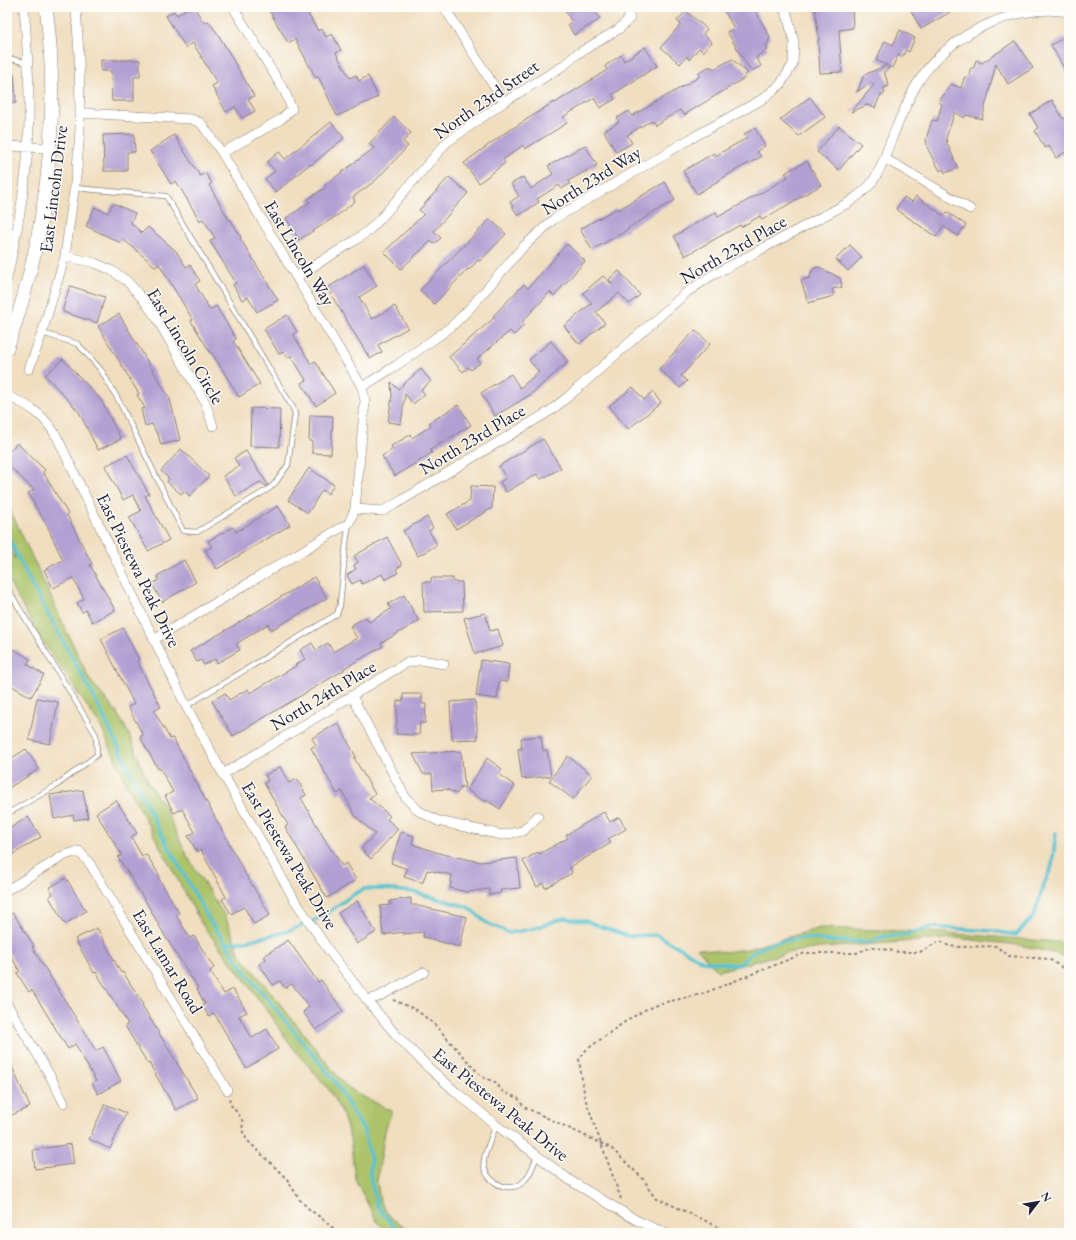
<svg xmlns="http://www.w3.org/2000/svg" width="1076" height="1240" viewBox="0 0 1076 1240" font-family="'EB Garamond',serif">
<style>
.green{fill:#acc369;stroke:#677252}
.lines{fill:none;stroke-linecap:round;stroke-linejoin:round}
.stream{stroke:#57c2d2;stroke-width:3.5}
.building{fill:#b3a0d3}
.service-casing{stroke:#89807d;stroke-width:6}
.minor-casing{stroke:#89807d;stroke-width:10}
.secondary-casing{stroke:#89807d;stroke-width:14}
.path{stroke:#89807d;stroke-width:2;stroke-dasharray:3 3;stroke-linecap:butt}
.service{stroke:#fff;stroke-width:4.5}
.minor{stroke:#fff;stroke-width:9}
.secondary{stroke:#fff;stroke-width:13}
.labels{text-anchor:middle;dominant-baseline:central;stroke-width:3;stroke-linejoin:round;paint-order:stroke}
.street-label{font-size:18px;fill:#22223b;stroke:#fdfcf7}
</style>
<rect width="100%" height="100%" fill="#fdfcf7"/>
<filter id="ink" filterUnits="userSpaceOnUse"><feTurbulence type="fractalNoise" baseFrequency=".025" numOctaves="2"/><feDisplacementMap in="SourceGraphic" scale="8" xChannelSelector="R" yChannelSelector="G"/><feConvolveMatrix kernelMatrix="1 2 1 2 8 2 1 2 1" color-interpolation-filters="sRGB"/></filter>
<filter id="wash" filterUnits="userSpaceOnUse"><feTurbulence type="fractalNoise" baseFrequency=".012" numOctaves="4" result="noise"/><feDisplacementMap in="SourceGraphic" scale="16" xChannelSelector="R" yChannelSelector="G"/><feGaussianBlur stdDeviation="0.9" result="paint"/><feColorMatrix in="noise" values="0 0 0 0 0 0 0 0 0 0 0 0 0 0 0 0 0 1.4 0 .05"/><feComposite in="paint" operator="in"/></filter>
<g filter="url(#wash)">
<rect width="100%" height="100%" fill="#f0debf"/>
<path class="green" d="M7,503L89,679L117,713L129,734L148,782L164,806L187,856L226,918L240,954L344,1084L358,1094L392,1111L385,1131L377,1181L380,1202L390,1217L413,1233H388L377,1222L355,1179L350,1138L342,1113L327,1087L296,1052L252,990L201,923L127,785L101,727L39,636L14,591L7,576V547L15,559L7,530Z
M820,928L932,932L1069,943V957L1020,945L955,938L820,948L786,953L718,971L697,948L723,952L747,949Z"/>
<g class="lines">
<path class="stream" d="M7,535L32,585L94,697L157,826L210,921L247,974L334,1080L346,1101L364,1131L371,1160L370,1177L377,1206L394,1227L401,1233
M225,943L241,942L286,932L322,917L351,896L364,889H383L413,892L468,907L487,923L509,933L532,929L564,918L586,921L627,936L657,935L703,961L739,965L754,951L775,942L804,938L829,941L869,942L885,936L905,935L931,927L993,931L1016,935L1034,916L1044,884L1052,866L1056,833"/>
</g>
<g id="blocks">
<path class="building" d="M189,7H194L204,23L208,21L218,34L254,96L248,99L255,111L242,118L235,107L226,112L212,86L217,83L193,43L186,48L166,16L174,11L177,15Z
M275,7H304L318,31L322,29L326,37L332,34L341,50L336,53L350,78L356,75L359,81L368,76L378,97L337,116L318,76L316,78L295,39L288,43L269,10Z
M563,7H592L600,19L574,35L568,24L572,22Z
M722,7H753L770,37L766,47L768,49L756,57L761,66L751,71L727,32L734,28Z
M820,7H852L853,28L839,30L842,72L820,73L818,40H819L815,8Z
M909,7H959L921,29Z
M686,11L707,29L703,34L712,42L703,52L699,48L689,60L687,56L680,64L661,47L681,24L677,21Z
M900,30L915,38L909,52L906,50L902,57L898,55L892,68L888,66L889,68L884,72L889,86L883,88L885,93L880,96L875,108L867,105L851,112L874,85L871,82L857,92L864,75L887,65L876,60L885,41L893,45Z
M1065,37L1069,43V77L1051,45Z
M1015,41L1033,68L1008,84L996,64L982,119L966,115L964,118L955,112L946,138L947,143L958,168L945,173L944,169L940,171L937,165H936L927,147L926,139L932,120L937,121L942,104L939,102L951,84L961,88L964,78L970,74V69L974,67L976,60L982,63Z
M645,47L657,66L612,95L615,99L600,108L594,98L563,117L567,123L525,149L523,145L503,160L505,163L479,183L464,163L506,132H507L554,102L555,103L607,70L605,66L621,55L624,61Z
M732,59L748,73L745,75L746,77L684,115L680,110L655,125L652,120L627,135L632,143L616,152L604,131L619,122L617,118L629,111L632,116L699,77V72L708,67H712L714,69Z
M101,60H140V77H134V101H112L111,71H101Z
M14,74L16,103L7,104V75Z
M810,97L825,117L799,136L780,120Z
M1052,100L1063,119L1069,116V150L1056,158L1049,146L1045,148L1035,131L1038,128L1030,114Z
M394,117L411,133L403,142L408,146L375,181L353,197L355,201L338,215L299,240L286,218L310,202L308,199L326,187L325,185L374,148L369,144Z
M331,122L344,138L311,165L310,164L276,192L265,179L275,171L267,162L279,152L285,159Z
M839,126L861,144L839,170L817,152Z
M755,128L765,146L757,151L761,157L734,171L697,194L683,171L714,153L715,156L747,138L744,134Z
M134,134L135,152H127V171H104L103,135Z
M174,135L200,176L205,173L212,183L209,185L229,220L230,219L241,237L240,238L278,300L257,312L248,297L242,300L233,285L236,283L210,241L215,238L203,219L200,221L176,181L171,184L150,151Z
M585,145L597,165L568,181L570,184L561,189L559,185L537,199L539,202L518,216L510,202L519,196L511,184L523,177L531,189L553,174L548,166Z
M807,161L821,185L762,220L760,216L741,227L740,225L685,256L674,236L716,212L718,217L766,190L788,177L785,173Z
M449,177L468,193L434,231L441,238L434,244L431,241L401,269L384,252L424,214L419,210Z
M665,182L675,200L628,228L629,229L592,250L580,229L617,208L618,210Z
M916,196L944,216L947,212L966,225L958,236L943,226L936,237L896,209L904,197L912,202Z
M113,203L135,213L131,223L142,233L148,227L176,251L186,267L190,265L200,281L195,284L210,310L216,306L236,339L233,341L260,384L239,397L212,353L211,354L191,321L193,320L159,264L156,267L123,239L121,243L86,226L95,207L108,213Z
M490,219L506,234L480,261L478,260L469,270L468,269L434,304L420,290Z
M567,244L585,261L554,296L550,292L522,322L524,325L514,335L510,331L477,359L480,363L471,370L468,367L463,372L449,357L495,317L493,316L524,284L528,288Z
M850,245L862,257L848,271L836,259Z
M364,265L377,286L359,297L372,319L395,306L408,328L378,345L382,352L370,359L327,288Z
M819,267L840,278L842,287L832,289L834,296L808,303L801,280L810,278L812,271L815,268Z
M619,271L640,295L629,304L619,293L596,312L605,323L579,344L564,326L592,303L583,293L603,276L612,284L609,279Z
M70,286L105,297L97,323L63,312V308Z
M119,314L170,399L180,440L161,445L158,434H157L152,424L145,426L141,409L145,408L137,395L139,394L98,326Z
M287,315L297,332L293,334L311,364L315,361L335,393L316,406L301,383L306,380L291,356L288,358L284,352L279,354L264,329Z
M695,330L710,344L681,376L687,381L680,388L659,369Z
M551,341L568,362L530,395L495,416L481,393L511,374L520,388L539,372L529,360Z
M63,359L101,400L121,439L98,450L79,412L45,375Z
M421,369L431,381L421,390L425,394L413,404L405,394L401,424L388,422L392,396L391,382L398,389Z
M633,387L644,400L653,392L661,403L628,429L609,406Z
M458,405L471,425L430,450L432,453L395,476L382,456L393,449L391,446L410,435L412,438L431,426L429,423Z
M251,408L280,409L279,447L250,446Z
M310,415L333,416L331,454L312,453V441H309Z
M543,439L561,468L541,479L537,474L506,492L500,482L506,478L499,466Z
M17,443L45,470L43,472L68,514L67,515L92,564L90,565L115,610L92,622L86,610L82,612L77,603L84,599L73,578L53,588L44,570L63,560L50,533H51L28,493L34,490L7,464V454Z
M181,449L209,476L190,496L184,491L181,494L167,482L169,479L161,471Z
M246,451L268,485L266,486L260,482L236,496L223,476L239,466L234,458Z
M127,455L149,494L145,496L169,540L148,551L129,517L141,511L133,495L123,500L105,466Z
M309,468L334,485L328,494L322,490L308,513L288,500Z
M471,486L493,487L492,508L456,529L447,514L470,501Z
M278,506L290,525L217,569L205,550L212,547L208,541L233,527L236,532Z
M427,517L433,528L429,531L437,545L418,556L403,531Z
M387,537L402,565L396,569L398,573L385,580L382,574L362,584L360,580L352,584L347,575L356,569L354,565L358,562L354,556Z
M184,560L196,582L162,602L152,584L159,580L157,576Z
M314,577L327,598L271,630L268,624L236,644L240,650L217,663L215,659L204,665L201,660L197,662L190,651L228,629Z
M431,578H453V582H462L463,611L424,612L423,582H431Z
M404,595L419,621L381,643L383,646L343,669L344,670L233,736L212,701L225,693L229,700L248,689L250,693L296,666L295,665L305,659L300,650L312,643L316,650L328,643L333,652L357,638L350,626L366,617L369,622L391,609L388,604Z
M485,613L490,631L498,629L503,646L475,654L464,618Z
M123,628L139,660L137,661L161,707L154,711L170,739L173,738L204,797L246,875L270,915L254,924L244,907L231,914L222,899L226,897L201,850L197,852L188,836L195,832L182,809L174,813L165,796L173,792L160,768L158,769L140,737L143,735L128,707L134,704L101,639Z
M14,649L30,659L27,664L44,675L31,697L7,683V661Z
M481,660L509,664L507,682L499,681L497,699L476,696Z
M403,694H422V704H426L425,723H420L419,735L396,734L397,701H403Z
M37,698L58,702L50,744L29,740Z
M475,700L478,739L452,740L450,702Z
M338,723L356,757L354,758L375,794L369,798L390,816L387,819L398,829L371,859L361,849L375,834L356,817L342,791L337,794L311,748L316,745L312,738Z
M541,736L543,751L547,750L551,776L522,779L518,749H522L521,738Z
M26,749L39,769L7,789V761Z
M461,751L465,789L461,786L457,794L446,789L433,790L432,774H423L413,754Z
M568,756L592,775L573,799L549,781Z
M487,758L502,769L499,774L515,786L500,809L486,800L485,802L467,790Z
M280,767L289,783L297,779L306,795L301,798L331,850H332L342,866L346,863L356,880L327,898L285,827L288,825L264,783L268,781L265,775Z
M83,790L88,818L74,820L73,815L54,819L50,795Z
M116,800L137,833L131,837L142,856L146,854L160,876L158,877L179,913L176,915L190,938L194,936L214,968L210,971L224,994L233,989L247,1012L239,1016L252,1038L267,1029L278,1049L246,1068L214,1013L209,1017L202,1005L205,1004L197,989L198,988L165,936L146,902L118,857L122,855L96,813Z
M604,812L610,822L619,817L626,829L608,839L611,843L570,867L572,873L545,888L543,883L537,887L523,861L538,852L539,854L568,838L566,835Z
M28,817L41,837L7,858V830Z
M401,832L414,836L412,844L442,854L481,862L517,858L520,888L500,890L501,893L489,895V889L467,892L450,888L452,875L427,870L423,882H419L404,877L407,869L391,863Z
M66,878L86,911L65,924L49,897L53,894L49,888Z
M411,898V905H418V906L467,917L460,947L423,937L424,932L403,934V932L383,935L380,906L390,905V901Z
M357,901L376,932L357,944L338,913Z
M13,913L34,946L32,947L96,1051L103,1047L121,1081L98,1094L92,1083L96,1081L75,1044L68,1049L32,990L29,992L17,973L20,971L7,950V917Z
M97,928L121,973L123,972L143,1004L142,1005L198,1098L176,1110L149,1063L148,1064L125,1026L128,1024L96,972L94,973L75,939Z
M288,940L318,982L321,980L343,1011L316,1030L303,1012L309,1007L292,984L285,988L280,981L273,985L259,964L266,959L264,956Z
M7,1056L30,1107L7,1117Z
M105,1104L126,1113L110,1149L89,1139Z
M71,1144L74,1164L35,1169L33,1150Z"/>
</g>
</g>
<g filter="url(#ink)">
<use href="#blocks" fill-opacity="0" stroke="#89807d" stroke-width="1"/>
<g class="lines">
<defs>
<path id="service" d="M7,58L28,63
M7,230L17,231
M42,333L78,344L101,370L119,401L183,531L197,532L270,488L276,482L288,465L295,414L293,408L166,196L74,188
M7,585L12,596L96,735L97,755L57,785L7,814
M7,600L12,596
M186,706L337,614L340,605L346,543L349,523
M496,1125C493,1134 485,1152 484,1160C481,1179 507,1195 522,1183C530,1176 533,1166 537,1156"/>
<path id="minor" d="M444,7L504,102
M80,113L191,119L201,123L222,153L362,387L365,401L355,509L349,523L155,639
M7,146L49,148
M222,153L280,120L292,109L285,92L233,7
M885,159L900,167L970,209
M65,256L95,263L111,270L127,281L142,298L156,317L205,402L213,426
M296,277L354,241L368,231L382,217L447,142L504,102L563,66L577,54L619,29L630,18L625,7
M7,279C16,236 25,192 28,147C31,100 28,54 24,7
M29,369L42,333L65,256L77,169L80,129V113L79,54L76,7
M362,387L397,365L451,327L471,307L523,247L554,219L690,139L761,100L780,85L793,64L794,42L787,14L782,7
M7,396C31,406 44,415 57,437L186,706L223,774L294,899L327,948L367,1000L396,1035L429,1068L456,1092L496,1125L571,1181L636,1220L665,1233
M355,509L383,511L399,502L550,411L569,396L687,292L711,276L848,203C857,196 866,191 873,181C880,171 884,160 888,148C895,130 903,111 912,93C938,39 1011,2 1069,12
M352,696L406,798L419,811L438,821L502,835L523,831L538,816
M223,774L406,663L421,660L444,664
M7,890L65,855L79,851L90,864L227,1090
M367,1000L378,997L424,972
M7,1004L48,1072L64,1103"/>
<path id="secondary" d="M7,348C46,240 61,121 46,7"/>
</defs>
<use href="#service" class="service-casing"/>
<use href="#minor" class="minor-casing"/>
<use href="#secondary" class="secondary-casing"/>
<path class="path" d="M393,1000L415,1009L434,1024L482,1077L495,1082L503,1092L518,1098L524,1107L611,1148L643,1179L657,1198L731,1233
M229,1099L231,1105L239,1115L243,1122L242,1130L247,1140L287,1179L299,1199L309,1209L328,1223L338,1233
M621,1199L585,1098L579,1060L586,1050L623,1023L653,1005L702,994L805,953H856L872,947L899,952H920L940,941L949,946L962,947L996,946L1009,956L1049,959L1069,972"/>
<use href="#service" class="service"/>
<use href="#minor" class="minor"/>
<use href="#secondary" class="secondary"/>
</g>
</g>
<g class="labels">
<g class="street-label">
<text transform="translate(486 99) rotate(-35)">North 23rd Street</text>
<text transform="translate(591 180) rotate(-32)">North 23rd Way</text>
<text transform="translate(53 189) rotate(-83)">East Lincoln Drive</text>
<text transform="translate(733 249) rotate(-30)">North 23rd Place</text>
<text transform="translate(300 253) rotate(59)">East Lincoln Way</text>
<text transform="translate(186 346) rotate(59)">East Lincoln Circle</text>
<text transform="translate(472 439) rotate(-31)">North 23rd Place</text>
<text transform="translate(139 570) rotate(64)">East Piestewa Peak Drive</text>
<text transform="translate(323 695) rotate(-31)">North 24th Place</text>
<text transform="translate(290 855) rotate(59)">East Piestewa Peak Drive</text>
<text transform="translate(168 961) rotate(59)">East Lamar Road</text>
<text transform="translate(501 1104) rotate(39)">East Piestewa Peak Drive</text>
</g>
</g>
<rect width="1076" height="1240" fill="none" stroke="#fdfcf7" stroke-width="24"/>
<g transform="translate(1038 1202) rotate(59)" stroke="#fdfcf7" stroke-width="3" paint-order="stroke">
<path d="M0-3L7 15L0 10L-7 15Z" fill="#22223b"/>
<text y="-6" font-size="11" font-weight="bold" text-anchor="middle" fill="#22223b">N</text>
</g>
</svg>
